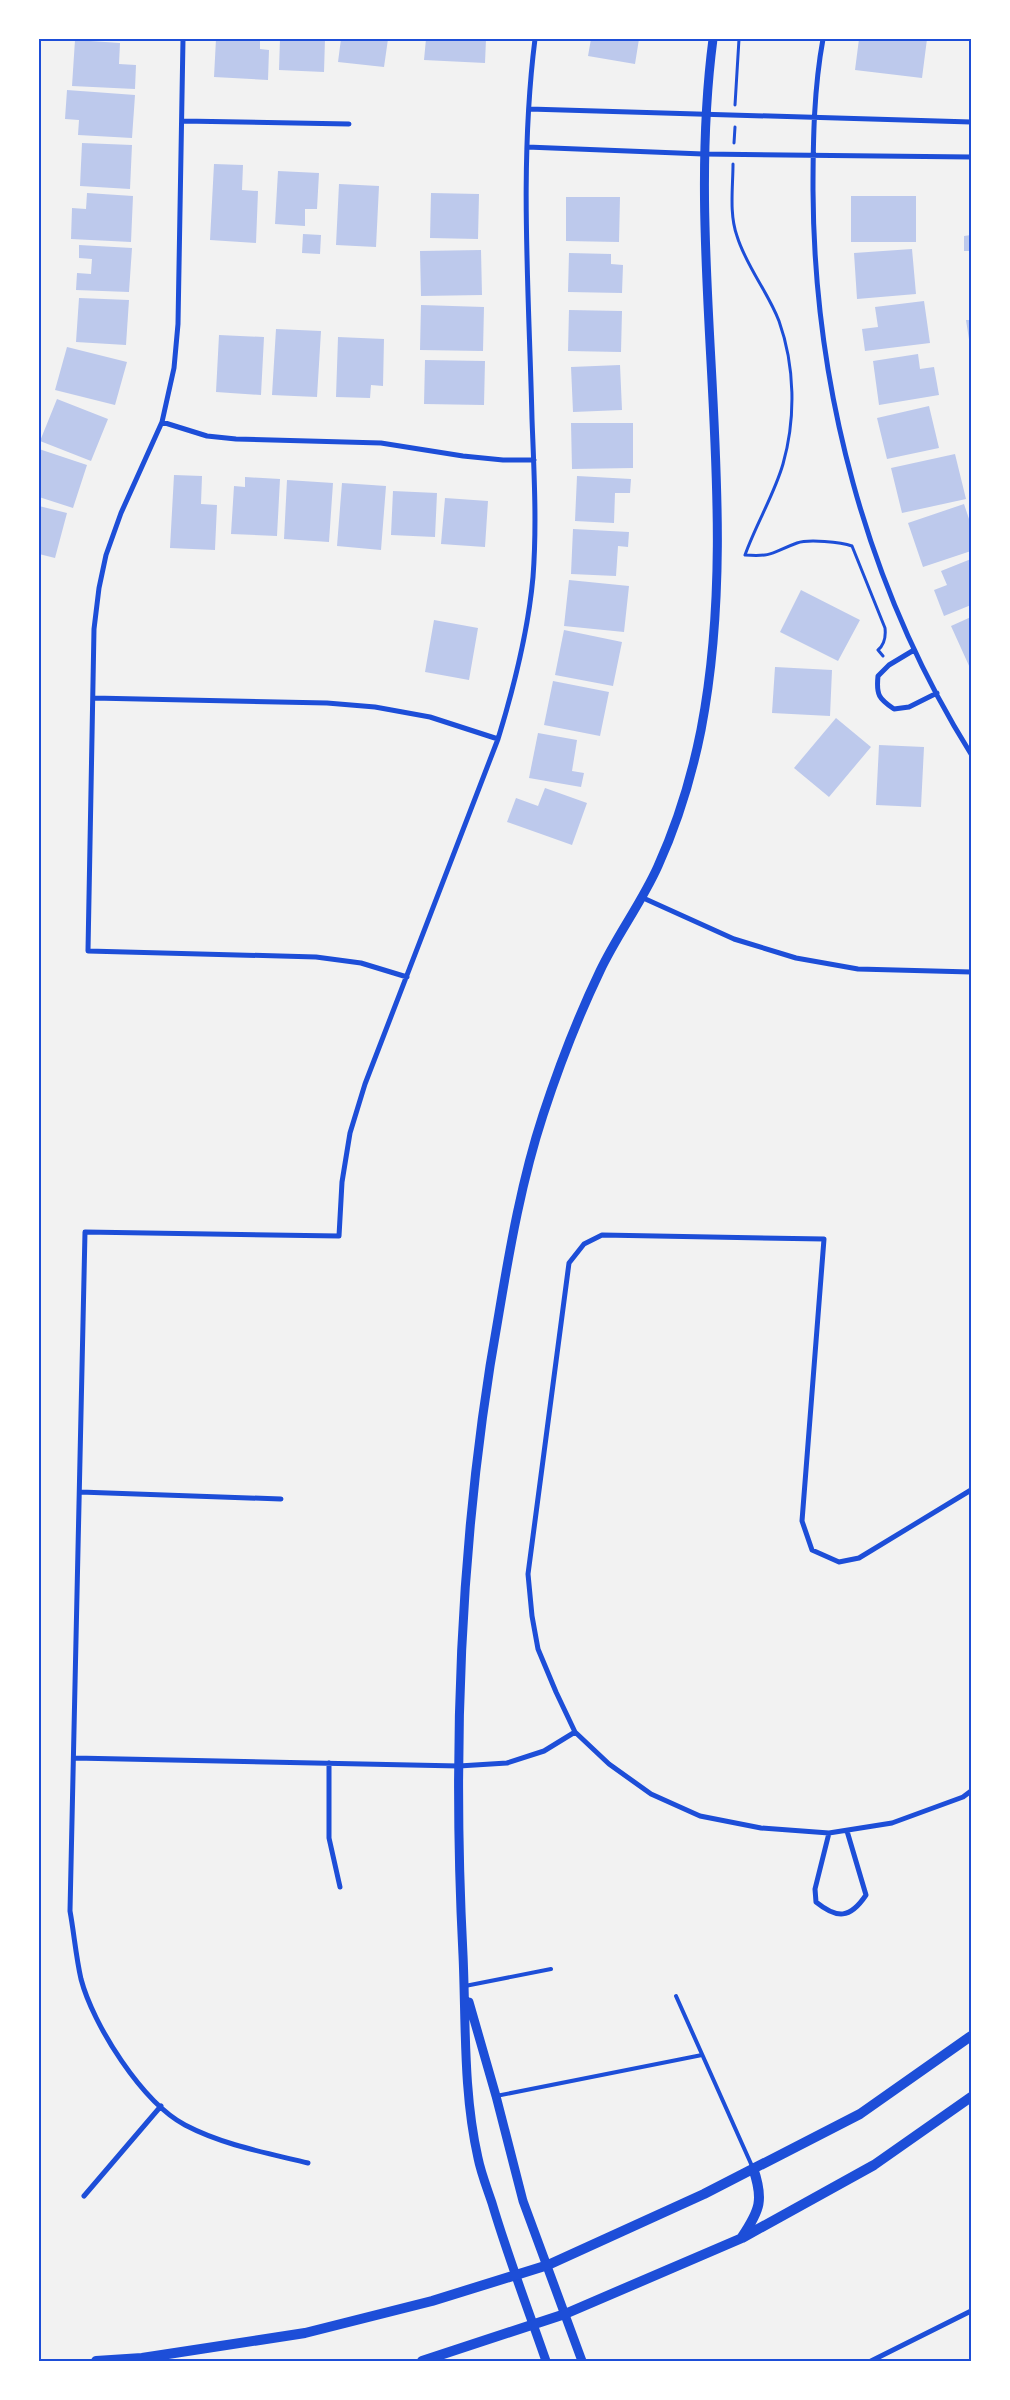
<svg xmlns="http://www.w3.org/2000/svg" width="1010" height="2400" viewBox="0 0 1010 2400" font-family="'PT Sans',sans-serif">
<style>
.building{fill:#bdc9ec}
.lines{fill:none;stroke-linecap:round;stroke-linejoin:round}
.path{stroke:#1d4ed8;stroke-width:3}
.service{stroke:#1d4ed8;stroke-width:4}
.minor{stroke:#1d4ed8;stroke-width:5}
.tertiary{stroke:#1d4ed8;stroke-width:9}
.secondary{stroke:#1d4ed8;stroke-width:10}
.neatline{fill:none;stroke:#1d4ed8;stroke-width:2}
</style>
<rect width="100%" height="100%" fill="#f2f2f2"/>
<path class="building" d="M216,39H260V49L269,50L268,80L214,77Z
M280,39H325L324,72L279,70Z
M341,39H388L384,67L338,62Z
M426,39H486L485,63L424,60Z
M591,39H639L635,64L588,56Z
M859,39H927L922,78L855,70Z
M75,40L120,43L119,64L136,65L135,89L72,86Z
M67,90L135,95L132,138L78,135L79,120L65,119Z
M82,143L132,145L130,189L80,186Z
M214,164L243,165L242,190L258,191L256,243L210,240Z
M278,171L319,173L317,209H305V226L275,224Z
M339,184L379,186L376,247L336,245Z
M87,193L133,196L131,242L71,239L72,208L86,209Z
M431,193L479,194L478,239L430,238Z
M851,196H916V242H851Z
M566,197H620L619,242L566,241Z
M303,234L321,235L320,254L302,253Z
M971,235V251H964V236Z
M79,245L132,248L129,292L76,290L77,273L91,274L92,259L79,258Z
M912,249L916,294L857,299L854,253Z
M481,250L482,295L421,296L420,251Z
M569,253L611,254V264L623,265L622,293L568,292Z
M79,298L129,300L126,345L76,342Z
M924,301L930,343L865,351L862,329L878,327L875,307Z
M421,305L484,307L483,351L420,350Z
M569,310L622,311L621,352L568,351Z
M966,320H971V346H970Z
M276,329L321,331L317,397L272,395Z
M219,335L264,337L261,395L216,392Z
M338,337L384,339L383,386L371,385L370,398L336,397Z
M67,347L127,362L115,405L55,390Z
M918,354L920,369L934,367L939,395L879,405L873,361Z
M425,360L485,361L484,405L424,404Z
M620,365L622,410L573,412L571,367Z
M57,399L108,419L91,461L40,441Z
M929,406L939,448L887,459L877,418Z
M571,423H633V468L572,469Z
M39,449L87,465L73,508L39,497Z
M955,454L966,499L902,513L891,468Z
M174,475L202,476L201,504L217,505L215,550L170,548Z
M577,476L631,479L630,493H615L614,523L575,521Z
M245,477L280,479L277,536L231,534L234,486L245,487Z
M287,480L333,483L329,542L284,539Z
M342,483L386,486L381,550L337,546Z
M393,491L437,493L435,537L391,535Z
M445,498L488,501L485,547L441,544Z
M964,504L971,525V551L923,567L908,523Z
M39,506L67,513L55,558L39,554Z
M573,529L629,532L628,547L618,546L616,576L571,574Z
M971,559V605L944,616L934,590L947,585L941,571Z
M569,580L629,586L624,632L564,626Z
M801,590L860,620L838,661L780,632Z
M971,617V667L970,668L951,626Z
M434,620L478,628L469,680L425,672Z
M564,630L622,642L613,686L555,675Z
M775,667L832,670L830,716L772,713Z
M553,681L609,692L600,736L544,725Z
M836,718L871,747L829,797L794,768Z
M538,733L577,740L572,771L584,773L581,787L529,778Z
M879,745L924,747L921,807L876,805Z
M545,788L587,803L572,845L507,822L516,798L538,806Z"/>
<g class="lines">
<path class="path" d="M735,105L739,39
M734,143L735,127
M733,164C733,187 729,214 737,236C746,266 768,292 779,321C795,366 796,418 783,464C774,495 756,524 745,555C775,557 772,552 797,543C808,539 841,542 852,546L885,628C886,637 885,644 878,650L883,656"/>
<path class="service" d="M465,1986L551,1969
M676,1996L752,2166
M496,2096L702,2055"/>
<path class="minor" d="M183,39L178,324L174,368L162,422L121,513L106,555L99,588L94,629L88,951L316,957L361,963L407,977
M823,39C814,88 813,139 813,190C814,387 866,586 971,754
M529,109L971,122
M182,121L349,124
M527,147L703,154L971,157
M162,422L207,436L236,439L381,443L463,456L503,460H534
M914,650L889,665L878,676C876,695 879,699 894,709L909,707L937,693
M93,698L327,703L375,707L430,717L498,739
M641,897L734,939L796,958L858,969L971,972
M971,1490L859,1558L839,1562L812,1550L802,1521L824,1239L602,1235L584,1244L569,1263L528,1574L532,1616L538,1649L556,1692L575,1732L609,1764L651,1794L700,1816L761,1828L829,1833L892,1823L963,1797L971,1791
M80,1492L281,1499
M74,1758L459,1766L507,1763L544,1751L575,1732
M329,1763V1838L340,1887
M829,1833L815,1889L816,1902C837,1919 850,1919 866,1895L847,1831
M308,2163C267,2153 223,2145 185,2125C142,2102 93,2025 81,1979C76,1957 74,1933 70,1911L85,1232L339,1236L342,1182L350,1133L365,1084L498,739C514,687 528,633 533,577C537,525 534,472 532,419C529,293 519,165 535,39
M84,2196L161,2106
M871,2361L971,2311"/>
<path class="tertiary" d="M469,2002L496,2096L523,2201L582,2361
M546,2361C528,2309 508,2257 492,2203C487,2188 481,2173 478,2158C463,2092 466,2022 463,1955C452,1742 461,1523 499,1313C510,1247 522,1179 543,1115C559,1066 578,1017 600,971C617,935 642,902 658,866C677,824 692,775 701,730C745,502 683,268 713,39"/>
<path class="secondary" d="M742,2237C760,2210 764,2200 753,2168
M96,2361L142,2358L305,2333L432,2301L548,2265L704,2194L860,2114L971,2036
M422,2361L565,2314L742,2238L874,2165L971,2097"/>
</g>
<rect width="1010" height="2400" fill="none" stroke="#ffffff" stroke-width="80"/>
<rect x="40" y="40" width="930" height="2320" class="neatline"/>
</svg>
